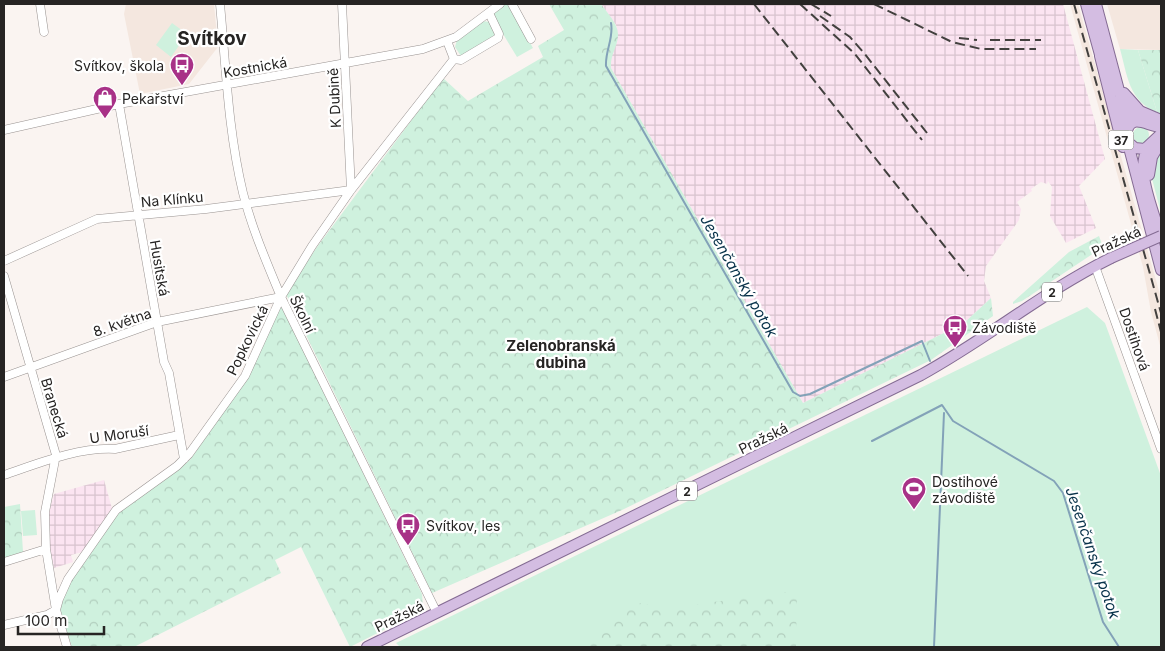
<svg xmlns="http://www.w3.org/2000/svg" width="1165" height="651" viewBox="0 0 1165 651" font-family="Inter,sans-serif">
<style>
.built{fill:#f4e7df}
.industrial{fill:url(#industrial-grid)}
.green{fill:#cff1de}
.forest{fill:url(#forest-crowns)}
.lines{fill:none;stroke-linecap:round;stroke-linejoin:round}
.stream{stroke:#83a2b8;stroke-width:2}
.minor-casing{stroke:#999391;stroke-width:9}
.major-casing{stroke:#846b93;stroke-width:12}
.minor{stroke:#fff;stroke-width:8}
.major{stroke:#d4bde2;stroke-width:10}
.rail{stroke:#42403e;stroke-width:2;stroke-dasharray:10 5;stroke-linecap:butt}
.major-bridge-casing{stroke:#846b93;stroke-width:12;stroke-linecap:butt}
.major-bridge{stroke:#d4bde2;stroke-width:10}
.labels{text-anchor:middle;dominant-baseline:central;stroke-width:4.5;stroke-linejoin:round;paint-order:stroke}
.shield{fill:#fff;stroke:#676665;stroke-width:1}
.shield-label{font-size:12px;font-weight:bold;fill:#262423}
.poi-label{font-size:14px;fill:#262423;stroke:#fff;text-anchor:start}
.street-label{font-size:14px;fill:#262423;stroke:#fff}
.water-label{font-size:15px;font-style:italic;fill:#08324a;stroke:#fff}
.neighbourhood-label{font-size:15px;font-weight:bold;fill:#262423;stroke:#fff}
.district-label{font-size:19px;font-weight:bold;fill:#262423;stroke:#fff}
</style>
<defs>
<pattern id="industrial-grid" width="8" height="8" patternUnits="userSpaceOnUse" patternTransform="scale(1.25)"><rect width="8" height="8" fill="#fbe4f1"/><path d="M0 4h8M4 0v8" fill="none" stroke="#d7c3ce"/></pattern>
<pattern id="forest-crowns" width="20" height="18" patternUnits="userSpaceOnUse" patternTransform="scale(1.25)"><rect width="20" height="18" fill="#cff1de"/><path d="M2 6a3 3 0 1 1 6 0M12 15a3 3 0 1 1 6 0" fill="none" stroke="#b2cebe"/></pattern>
</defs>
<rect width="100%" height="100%" fill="#faf4f1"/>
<path class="built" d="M126,4H214L218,47L189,84L140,94L124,14Z
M1070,4H1078L1161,298V349L1151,312L1143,267Z
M1107,4H1161V50L1120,49Z"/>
<path class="industrial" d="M601,4H1063L1105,159L1079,186L1096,228L1066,243L1050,216L1052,187L1048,181L1047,184L1041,182L1035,186L1031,189L1032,191L1017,202L1021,209L1019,220L986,266L984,281L991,298L964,323L803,403L611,68L610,58L618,35L616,25Z
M104,480L113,512L86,551L71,555L73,562L54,568L49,546L48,516L54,494Z"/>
<path class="green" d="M504,4L509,5L533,48L517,57L494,19V13Z
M482,21L490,22L497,35L461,56L455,47L457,40Z
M172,23L187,34L171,57L156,45Z
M1120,49L1138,50L1157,112C1129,102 1127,74 1120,49Z
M1133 135a8 8 0 1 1 16 0a8 8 0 1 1-16 0Z
M1161,146V213L1151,175Z
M1087,307L1105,323L1161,476V647H400L396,643Z
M35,510L37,535L23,536L21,511Z"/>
<path class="forest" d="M549,4H601C607,13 619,24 618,36C617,48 610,55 611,68L803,403L964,323L991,298L993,316L931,360L622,510L432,593L286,294L317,247L443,78L468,101L543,57L538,46L564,30Z
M1161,49V114L1157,112L1138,50H1160Z
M1099,236L1103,247L1022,301L1013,304V302L1069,252Z
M281,304L422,594L423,606L419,612L350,647L301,547L275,560L281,573L134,647H72L60,611L61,599L69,582L114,514L190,460L248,377Z
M20,504L23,552L4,558V507Z
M797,591L796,647H584L626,608L641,603L668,608Z"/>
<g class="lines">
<path class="stream" d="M611,23C614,38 605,51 606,66L793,392L800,396L810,394L922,341L930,361
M872,441L942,405L953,421L1054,481L1063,493L1103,622L1119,647
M934,647L944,413"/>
<defs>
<path id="minor" d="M40,4L44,32
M220,4C226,67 228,131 243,193C252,229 267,263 281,297L437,613
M342,4L351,190
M512,4L531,39
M454,59L461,60L498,38L499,34L489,13
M119,104L164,362L169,373L184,459
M4,130L119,104L423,49L456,37L500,4
M4,261L97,219L206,209L351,190
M1095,266L1161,449
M4,276L56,455L45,512L46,549L4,562
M4,377L157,322L281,297
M4,475C39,463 78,447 115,449L179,435
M4,625L47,615L56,610L46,549
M67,647L56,610L59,599L68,579L116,510L177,466L189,454L245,376L281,297L312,246L351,190L454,59L447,41"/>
<path id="major" d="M1086,4L1102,62
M1096,4L1121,98L1131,115L1142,121
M1100,56L1123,147
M1124,93L1140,111L1161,120
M1115,102L1128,128
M1161,127C1148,127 1129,110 1126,136L1161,270
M1128,142L1135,148L1145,149L1161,134
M1148,148C1134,169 1155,214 1161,238
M1149,175L1152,157L1161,142
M367,647L921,375C987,339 1044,291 1111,258"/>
</defs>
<use href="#minor" class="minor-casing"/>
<use href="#major" class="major-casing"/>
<use href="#minor" class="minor"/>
<use href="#major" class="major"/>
<path class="rail" d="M754,4L968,276
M800,4L855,54L922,140
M811,4L831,16
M874,4L952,42L981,49H1036
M1074,4L1161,313
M820,16L850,37L864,53L927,133
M959,38L977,40
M990,40H1041
M1155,309L1161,332"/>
<defs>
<path id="major-bridge" d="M1111,258L1161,236"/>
</defs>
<use href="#major-bridge" class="major-bridge-casing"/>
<use href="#major-bridge" class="major-bridge"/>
</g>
<defs>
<symbol id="bus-pin" viewBox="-11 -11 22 30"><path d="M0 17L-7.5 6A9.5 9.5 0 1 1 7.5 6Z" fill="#a83187" stroke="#fff"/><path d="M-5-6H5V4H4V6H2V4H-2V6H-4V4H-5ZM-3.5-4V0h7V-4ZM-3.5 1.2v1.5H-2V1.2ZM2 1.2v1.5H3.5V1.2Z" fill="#fff"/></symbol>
<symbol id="shop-pin" viewBox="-11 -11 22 30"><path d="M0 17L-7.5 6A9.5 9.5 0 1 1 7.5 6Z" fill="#a83187" stroke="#fff"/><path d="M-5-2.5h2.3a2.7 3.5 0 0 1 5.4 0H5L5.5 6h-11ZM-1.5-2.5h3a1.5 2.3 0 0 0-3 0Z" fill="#fff"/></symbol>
<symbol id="stadium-pin" viewBox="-11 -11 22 30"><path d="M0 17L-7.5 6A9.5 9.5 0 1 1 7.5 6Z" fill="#a83187" stroke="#fff"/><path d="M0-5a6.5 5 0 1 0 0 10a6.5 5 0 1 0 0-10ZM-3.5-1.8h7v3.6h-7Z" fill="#fff"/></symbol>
</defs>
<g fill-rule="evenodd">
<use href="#bus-pin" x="168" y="51" width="28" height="38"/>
<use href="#shop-pin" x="91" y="84" width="28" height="38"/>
<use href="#bus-pin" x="941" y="313" width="28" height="38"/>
<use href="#stadium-pin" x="900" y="475" width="28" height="38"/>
<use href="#bus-pin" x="394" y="511" width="28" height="38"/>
</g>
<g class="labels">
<g class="shield">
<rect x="1108.5" y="130.5" width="25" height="19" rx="4"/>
<rect x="1042" y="282.5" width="20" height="19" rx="4"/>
<rect x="677" y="481.5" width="20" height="19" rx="4"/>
</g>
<g class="shield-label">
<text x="1121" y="140">37</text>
<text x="1052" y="292">2</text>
<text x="687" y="491">2</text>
</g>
<g class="poi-label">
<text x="164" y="65" text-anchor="end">Svítkov, škola</text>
<text x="122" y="98">Pekařství</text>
<text x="972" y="327">Závodiště</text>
<text x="932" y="481">Dostihové<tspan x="932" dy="16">závodiště</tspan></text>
<text x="426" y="525">Svítkov, les</text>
</g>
<g class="street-label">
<text transform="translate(255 67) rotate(-10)">Kostnická</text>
<text transform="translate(334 98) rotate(-93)">K Dubině</text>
<text transform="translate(172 199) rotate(-5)">Na Klínku</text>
<text transform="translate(1116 241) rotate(-25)">Pražská</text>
<text transform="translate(160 268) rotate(80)">Husitská</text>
<text transform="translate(303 314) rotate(64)">Školní</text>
<text transform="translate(122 322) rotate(-19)">8. května</text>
<text transform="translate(1135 339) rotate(71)">Dostihová</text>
<text transform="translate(247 340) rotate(-64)">Popkovická</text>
<text transform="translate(55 408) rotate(73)">Branecká</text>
<text transform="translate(119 434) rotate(-8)">U Moruší</text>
<text transform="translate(763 438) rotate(-26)">Pražská</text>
<text transform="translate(399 616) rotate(-26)">Pražská</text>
</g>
<g class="water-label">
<text transform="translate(739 276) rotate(60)">Jesenčanský potok</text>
<text transform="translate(1093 553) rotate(71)">Jesenčanský potok</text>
</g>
<g class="neighbourhood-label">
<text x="561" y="345">Zelenobranská<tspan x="561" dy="17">dubina</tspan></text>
</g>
<g class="district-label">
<text x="212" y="38">Svítkov</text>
</g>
</g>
<rect width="1165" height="651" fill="none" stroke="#262423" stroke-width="10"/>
<path d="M18 626v8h86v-8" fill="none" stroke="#262423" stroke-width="2.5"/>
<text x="25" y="626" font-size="15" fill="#262423" stroke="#ffffff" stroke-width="4" paint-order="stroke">100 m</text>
</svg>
